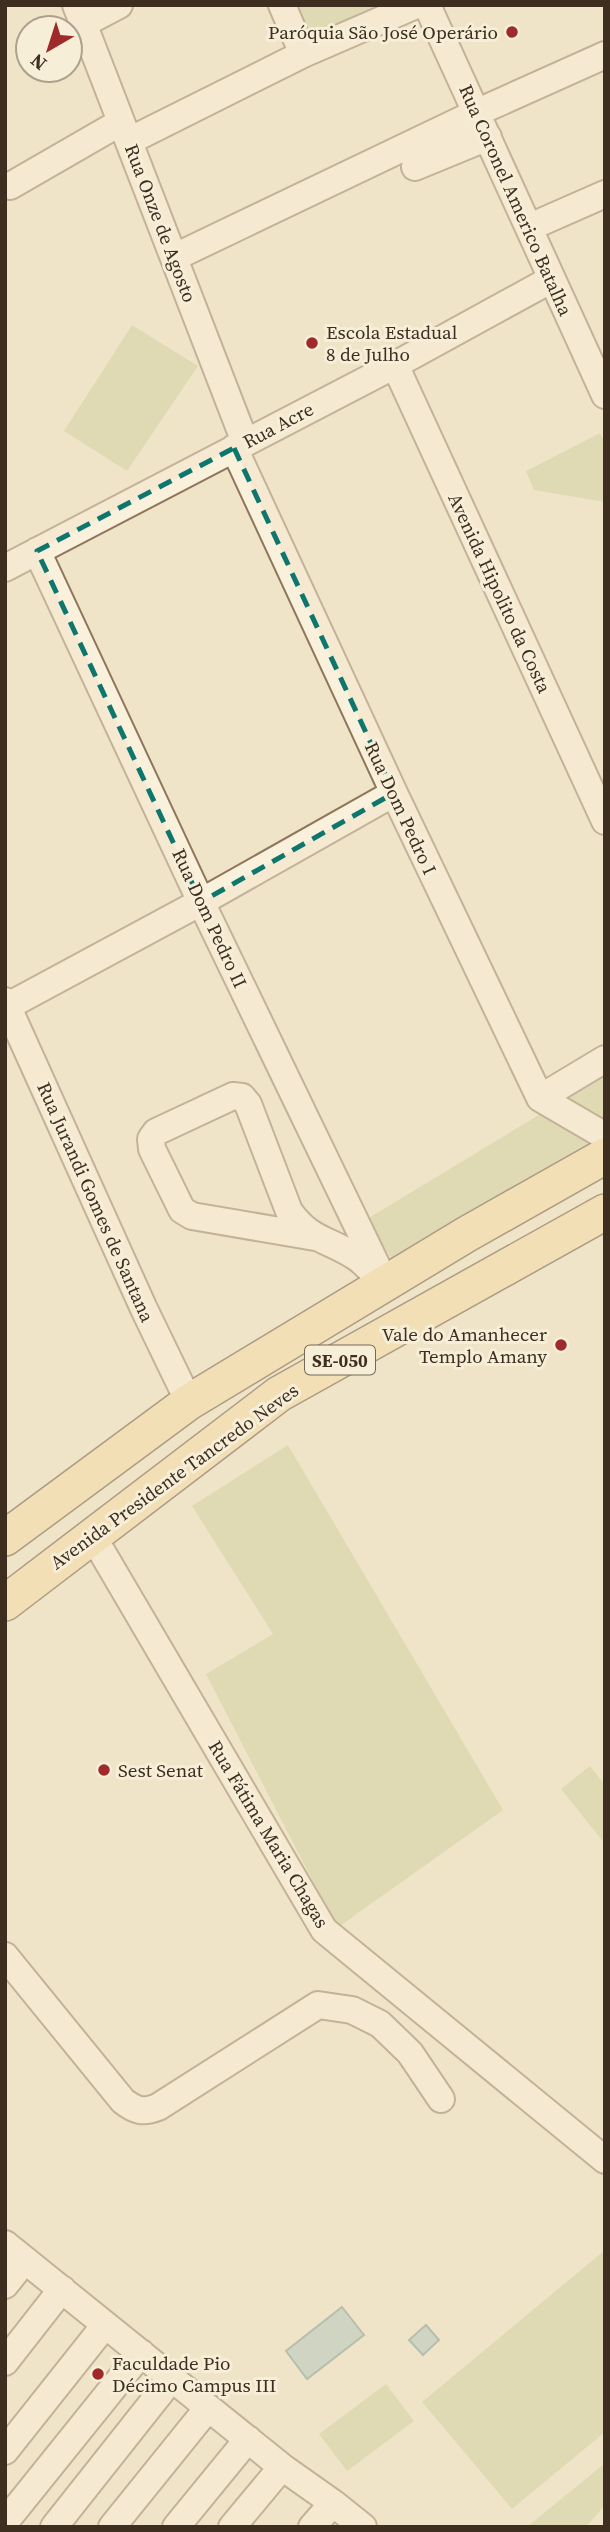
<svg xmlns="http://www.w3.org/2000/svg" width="610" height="2532" viewBox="0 0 610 2532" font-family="'Source Serif 4',serif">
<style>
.green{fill:#c9cf9b}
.water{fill:#a9c4bc;stroke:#6f938a;stroke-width:2}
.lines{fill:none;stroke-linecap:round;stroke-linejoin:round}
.minor-casing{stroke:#8d765c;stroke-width:30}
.major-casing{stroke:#5b4430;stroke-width:38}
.minor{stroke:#faf1dc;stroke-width:26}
.major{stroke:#f3d9a0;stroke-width:35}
.marked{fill:none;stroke:#0f766e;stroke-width:5;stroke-dasharray:14 9;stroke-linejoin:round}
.poi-dot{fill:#9e2a2b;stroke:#f7eed8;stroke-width:2.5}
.labels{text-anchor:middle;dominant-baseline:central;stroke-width:6;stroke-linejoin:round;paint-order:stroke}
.shield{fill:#f7eed8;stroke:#756857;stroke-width:2}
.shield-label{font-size:18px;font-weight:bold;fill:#3d2e20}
.poi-label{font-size:19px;fill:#3d2e20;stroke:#f7eed8;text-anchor:start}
.street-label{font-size:19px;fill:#3d2e20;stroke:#f7eed8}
</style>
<rect width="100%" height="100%" fill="#f0e4c8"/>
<path class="green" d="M291,5H393L306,43Z
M132,325L198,366L127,471L64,431Z
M600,433L605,443V502L534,490L526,471Z
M605,1070V1129L556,1101Z
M547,1110L598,1141L391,1258L367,1219Z
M288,1445L503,1810L337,1928L206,1674L273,1634L192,1506Z
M590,1766L605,1785V1844L561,1789Z
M605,2250V2432L512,2509L422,2402Z
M386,2384L414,2421L347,2471L319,2434Z
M605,2463V2505L586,2527H527Z"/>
<path class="water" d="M342,2307L364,2335L307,2379L286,2351Z
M426,2325L439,2340L423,2355L409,2340Z"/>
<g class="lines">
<defs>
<path id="minor" d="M76,5L245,442
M282,5L303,54
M427,5L605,395
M83,24L119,5
M129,141L303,54L416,5
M415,167L488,137
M10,186L121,122
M530,227L605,194
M175,257L478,112L605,55
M395,365L605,821
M234,448L394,793L540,1098L605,1136
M37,551L201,902L386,1285
M5,568L395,365L550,280
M5,1001L144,1309L189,1402
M8,1006L201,902L394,793
M540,1098L605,1059
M315,1237L192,1216L182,1210L152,1149L151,1139L156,1132L233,1096L242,1097L248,1104L289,1211C310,1241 329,1239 356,1257C364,1262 370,1270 377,1276
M92,1535L324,1930L605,2160
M5,1956L123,2101C136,2111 143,2113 158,2107L318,2005L352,2010L380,2024L410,2053L441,2099
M5,2244L282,2467L333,2503L312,2527
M5,2285L25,2260
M5,2362L62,2289
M5,2451L105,2325
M333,2503L363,2527
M5,2522L141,2353
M54,2527L172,2378
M112,2527L208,2408
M176,2527L248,2439
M232,2527L282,2467"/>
<path id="major" d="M5,1538L189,1402L467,1234L605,1156
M5,1603L279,1394L605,1212"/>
</defs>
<use href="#minor" class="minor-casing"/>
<use href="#major" class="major-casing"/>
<use href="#minor" class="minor"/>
<use href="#major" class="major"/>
</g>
<path d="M0 0H610V2532H0ZM234,448L394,793L201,902L37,551Z" fill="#f0e4c8" fill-opacity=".55" fill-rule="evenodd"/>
<path class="marked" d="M234,448L394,793L201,902L37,551Z"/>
<g class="poi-dot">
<circle cx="512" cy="32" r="7"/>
<circle cx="312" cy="343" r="7"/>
<circle cx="561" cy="1345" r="7"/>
<circle cx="104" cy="1770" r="7"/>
<circle cx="98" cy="2374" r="7"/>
</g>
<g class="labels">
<rect class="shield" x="305" y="1345.5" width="70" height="29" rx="5"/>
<g class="shield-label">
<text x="340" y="1360">SE-050</text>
</g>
<g class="poi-label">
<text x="498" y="32" text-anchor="end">Paróquia São José Operário</text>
<text x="326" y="332">Escola Estadual<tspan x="326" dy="22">8 de Julho</tspan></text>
<text x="547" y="1334" text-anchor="end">Vale do Amanhecer<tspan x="547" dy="22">Templo Amany</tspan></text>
<text x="118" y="1770">Sest Senat</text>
<text x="112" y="2363">Faculdade Pio<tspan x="112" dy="22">Décimo Campus III</tspan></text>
</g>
<g class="street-label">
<text transform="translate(516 200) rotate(66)">Rua Coronel Americo Batalha</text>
<text transform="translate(161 223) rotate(69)">Rua Onze de Agosto</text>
<text transform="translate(278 425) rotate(-28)">Rua Acre</text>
<text transform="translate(500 593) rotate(65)">Avenida Hipolito da Costa</text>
<text transform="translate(401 808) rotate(65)">Rua Dom Pedro I</text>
<text transform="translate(210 918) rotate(65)">Rua Dom Pedro II</text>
<text transform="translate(96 1202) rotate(66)">Rua Jurandi Gomes de Santana</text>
<text transform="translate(174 1476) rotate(-36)">Avenida Presidente Tancredo Neves</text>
<text transform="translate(269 1834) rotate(59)">Rua Fátima Maria Chagas</text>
</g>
</g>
<rect width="610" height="2532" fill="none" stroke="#3d2e20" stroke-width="14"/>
<g transform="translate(49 49) rotate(219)"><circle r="33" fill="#f7eed8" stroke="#ada18e" stroke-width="2"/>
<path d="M0-5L12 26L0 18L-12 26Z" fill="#9e2a2b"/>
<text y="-10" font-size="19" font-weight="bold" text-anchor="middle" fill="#3d2e20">N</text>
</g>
</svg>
